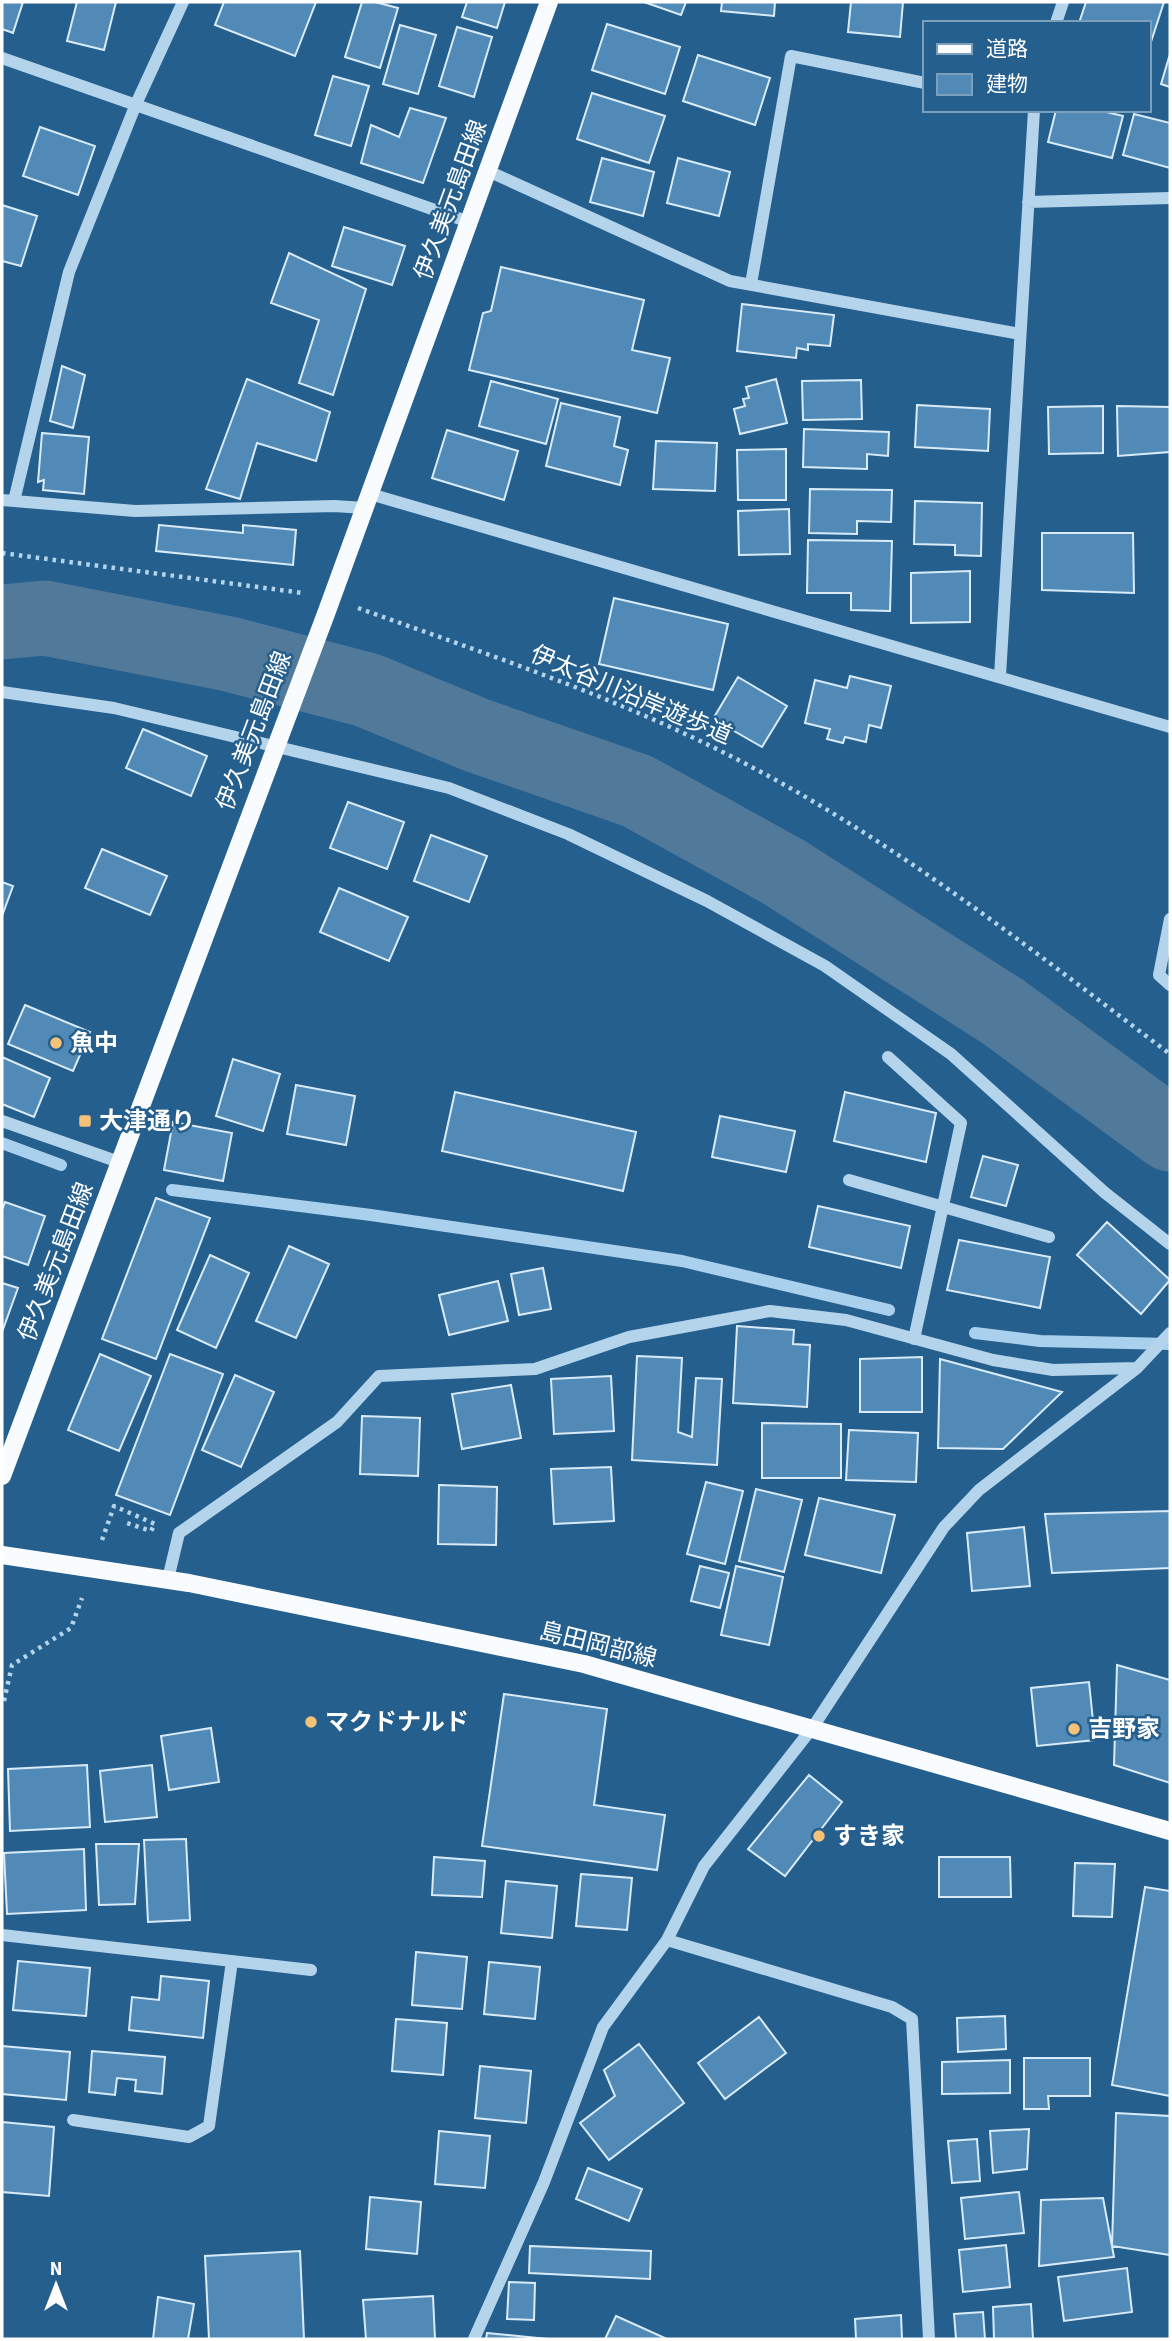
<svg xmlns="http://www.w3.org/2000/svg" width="1172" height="2341" viewBox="0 0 1172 2341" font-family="'Source Sans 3','Noto Sans JP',sans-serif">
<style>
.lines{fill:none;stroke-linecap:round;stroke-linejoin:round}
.stream{stroke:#a9d0ec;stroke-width:12}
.river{stroke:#517a9a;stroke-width:75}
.building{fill:#518ab7;stroke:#d9ebf8;stroke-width:2}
.path{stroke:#b4d4eb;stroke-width:4.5;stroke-dasharray:3.5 5;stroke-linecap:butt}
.minor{stroke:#b4d4eb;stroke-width:12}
.major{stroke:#f9fcff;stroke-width:18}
.poi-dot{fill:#f5c278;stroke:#255f8e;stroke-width:2.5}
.labels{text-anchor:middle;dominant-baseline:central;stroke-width:5;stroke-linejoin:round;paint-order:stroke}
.street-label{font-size:24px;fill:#fff;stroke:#255f8e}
.poi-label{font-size:24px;font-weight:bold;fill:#fff;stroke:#255f8e;text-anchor:start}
</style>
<rect width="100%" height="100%" fill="#255f8e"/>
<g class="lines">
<path class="stream" d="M2,1143L61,1165
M172,1190L371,1215L682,1261L889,1310
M975,1333L1040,1341L1170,1344"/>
<path class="river" d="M2,622L45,618L229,654L367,690L476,735L637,791L782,871L1002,1011L1170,1134"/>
</g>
<path class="building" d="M2,2H23L13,33L2,29Z
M77,2H116L104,50L67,41Z
M224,2H316L295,56L215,25Z
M362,2H375L398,8L380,68L345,57Z
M467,2H505L497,28L462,17Z
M644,2H686L681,15Z
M722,2H775L774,16L721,11Z
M851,2H903L900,37L848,32Z
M1086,2H1164L1149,48V23H1079Z
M607,24L680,47L665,94L592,70Z
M400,25L436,35L418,94L383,84Z
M457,27L492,37L474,97L439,86Z
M1170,54V87L1161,84Z
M698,55L770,78L755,125L683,101Z
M333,76L369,86L351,146L315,135Z
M592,93L665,116L649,163L577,139Z
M410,108L446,118L423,183L361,163L371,125L399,137Z
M1056,110H1098L1123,116L1112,158L1048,142Z
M1134,114L1170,123V168L1123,155Z
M40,127L95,146L78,195L23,176Z
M602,158L654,172L643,216L590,202Z
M678,158L730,172L719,216L667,203Z
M2,205L37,216L21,266L2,261Z
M344,227L405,246L392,285L332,266Z
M289,253L366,289L333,395L299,383L319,320L271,303Z
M501,267L644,300L632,350L670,358L657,413L469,370L483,313L491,311Z
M742,304L834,315L830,346L808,344V350L797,348L796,358L737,351Z
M62,366L85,375L73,428L50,421Z
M247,379L330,412L316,461L257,443L240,499L206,489Z
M776,379L787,423L740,434L734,409L745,406L743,399L749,398L746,387Z
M861,380L862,419L803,420L802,381Z
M491,381L558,399L546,444L479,426Z
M561,403L620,417L614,446L628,450L620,485L546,466Z
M917,405L990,409L988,451L915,447Z
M1103,406V453L1049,454L1048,407Z
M1117,406L1170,407V452L1118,456Z
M804,429L889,432L888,456L867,454V469L803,467Z
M447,430L518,451L504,500L432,478Z
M42,433L89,437L84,494L43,490L44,480L38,482Z
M656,441L717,443L715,491L653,489Z
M786,449V500H738L737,450Z
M810,489L892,490L891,522L857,521V534L809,533Z
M915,501L982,503L981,556L955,555V545L914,544Z
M789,509L790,554L739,555L738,511Z
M159,525L243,533V525L296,530L293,565L156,551Z
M1042,533H1133L1134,593L1042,590Z
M808,540L892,541L890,611L851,610V593H807Z
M970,571V622L911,623V573Z
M614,598L728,624L713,690L599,664Z
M850,676L891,686L881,728L869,725L866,742L845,737L843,743L827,739L830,729L805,723L815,680L847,688Z
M738,677L787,706L762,747L713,719Z
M143,729L207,756L191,796L126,768Z
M348,802L404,822L387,869L330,848Z
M431,835L487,856L469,902L414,881Z
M102,849L167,876L150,915L85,888Z
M2,882L13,886L2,916Z
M339,888L408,917L389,961L320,932Z
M25,1005L90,1032L73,1071L8,1044Z
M2,1057L50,1078L34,1117L2,1104Z
M233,1059L280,1074L263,1131L216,1116Z
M296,1085L355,1096L346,1145L287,1134Z
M455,1092L636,1132L623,1191L442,1151Z
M845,1092L936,1113L926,1162L834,1141Z
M720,1116L795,1131L786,1172L712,1157Z
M173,1122L232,1133L223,1181L164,1170Z
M983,1156L1018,1165L1006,1206L971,1197Z
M156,1198L210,1218L156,1359L102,1339Z
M5,1202L45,1216L28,1265L2,1256V1210Z
M818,1206L910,1226L901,1268L809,1247Z
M1107,1222L1170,1280L1141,1314L1077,1255Z
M959,1240L1050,1257L1040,1308L947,1290Z
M289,1246L329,1264L296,1338L256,1321Z
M210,1255L249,1273L216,1348L177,1330Z
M543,1268L551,1309L519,1315L511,1274Z
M498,1281L508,1321L449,1335L439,1295Z
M2,1283L18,1288L2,1332Z
M737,1326L794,1330L793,1344L810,1345L807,1407L733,1403Z
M100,1354L151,1376L119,1451L68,1430Z
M170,1354L223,1374L170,1515L116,1495Z
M637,1356L682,1358L678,1432L692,1437L696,1378L722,1379L717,1465L632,1460Z
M922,1357V1412H860V1359Z
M940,1359L1062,1392L1003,1449L938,1448Z
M235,1375L274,1392L241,1467L202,1450Z
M611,1376L614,1431L554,1434L551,1379Z
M511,1385L521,1438L462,1449L452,1394Z
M362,1416L420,1418L418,1476L360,1474Z
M762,1423L841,1424V1478H762Z
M849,1430L918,1433L916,1482L846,1480Z
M611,1467L614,1521L554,1524L551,1469Z
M706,1482L743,1491L725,1564L687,1554Z
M439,1485L497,1487L496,1545L438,1544Z
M756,1489L802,1500L784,1572L739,1561Z
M819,1498L895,1515L881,1573L805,1555Z
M1170,1511V1568L1052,1573L1045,1514Z
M1024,1527L1030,1586L972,1591L967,1533Z
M700,1566L729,1573L720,1608L691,1601Z
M736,1566L783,1577L769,1645L721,1635Z
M1117,1665L1170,1680V1783L1114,1765Z
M1089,1682L1095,1740L1037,1746L1031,1688Z
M504,1694L607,1709L594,1805L665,1815L657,1870L482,1846Z
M211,1728L219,1782L169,1790L161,1736Z
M87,1765L90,1827L10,1831L8,1769Z
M152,1765L157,1817L105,1822L100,1771Z
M809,1775L842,1802L785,1876L748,1849Z
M186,1839L190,1920L148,1922L144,1840Z
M96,1844H139L135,1904L99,1905Z
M84,1849L86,1910L7,1914L4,1853Z
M434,1857L485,1861L482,1897L432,1895Z
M939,1857H1010L1011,1897H939Z
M1075,1863L1115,1864L1112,1917L1073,1916Z
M581,1874L632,1878L627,1930L576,1926Z
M506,1881L557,1886L552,1938L501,1933Z
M1145,1887L1170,1891V2096L1112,2085Z
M416,1952L467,1957L462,2009L412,2005Z
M18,1961L90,1968L86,2016L13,2010Z
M489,1962L540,1967L535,2019L484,2014Z
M161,1976L209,1981L203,2038L129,2030L132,1997L159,2000Z
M1005,2016L1006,2049L958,2052L957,2018Z
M759,2017L786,2053L725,2099L698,2063Z
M396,2019L447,2023L443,2075L392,2071Z
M639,2044L684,2103L609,2160L580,2123L615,2096L604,2070Z
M2,2046L70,2052L66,2100L2,2094Z
M92,2051L165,2057L162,2094L135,2091L136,2080L117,2078L115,2095L89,2092Z
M1024,2058H1090V2096H1048L1049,2109H1024Z
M1010,2060V2093L942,2094V2062Z
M480,2066L531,2071L526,2123L475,2118Z
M1116,2113L1170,2116V2255L1112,2246Z
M2,2122L54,2127L49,2196L2,2192Z
M1029,2129L1027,2169L993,2173L990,2131Z
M439,2131L490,2136L485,2188L435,2184Z
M977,2139L980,2181L952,2183L948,2141Z
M588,2168L642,2189L629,2221L576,2199Z
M1019,2192L1024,2233L965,2239L961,2198Z
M370,2197L421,2202L417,2254L366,2249Z
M1103,2198L1114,2257L1039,2266L1041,2200Z
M1006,2245L1010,2287L963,2292L959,2250Z
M530,2246L651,2251L650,2279L529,2273Z
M300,2251L304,2339H209L205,2256Z
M1127,2268L1132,2312L1064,2321L1058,2277Z
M509,2282L535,2283L534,2320L507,2319Z
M433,2296L435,2339H366L363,2300Z
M158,2297L194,2304L188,2339H153Z
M1031,2304L1033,2339H994L993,2307Z
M983,2312L985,2339H956L954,2314Z
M901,2315L902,2339H856L855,2319Z
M616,2316L665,2338L664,2339H605Z
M487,2333L548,2339H486Z"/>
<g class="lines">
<path class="path" d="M2,553L303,593
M358,608C489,655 623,699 746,764C899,844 1033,951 1170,1054
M102,1540L114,1506L155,1524L151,1531L127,1523
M4,1701L12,1665L71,1628L82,1598"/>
<path class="minor" d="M1056,23L1063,2
M2,58L469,222
M488,171L730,281L1020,334
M1028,202L1170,198
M751,284L791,56L925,83
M370,494L1170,727
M2,500L135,511L334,506L365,508
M14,501L69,272L136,104L183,2
M1000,676L1034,110
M2,692L114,708L449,788L568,834L707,901L825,966L951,1054L1104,1192L1170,1244
M1170,919L1159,975L1170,985
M888,1057L961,1123L914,1339
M2,1121L119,1162
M849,1180L1049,1237
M168,1579L179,1533L337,1422L379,1376L535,1369L629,1337L770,1311L846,1320L993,1360L1053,1370L1136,1368
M2,1935L311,1970
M667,1940L892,2007L912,2019L929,2339
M73,2120L189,2137L209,2126L232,1961
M474,2339L544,2182L603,2027L667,1940L704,1866L813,1727L944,1527L979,1490L1137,1368L1170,1333"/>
<path class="major" d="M2,1476L327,611L549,2
M2,1555L189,1583L584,1664L1170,1831"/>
</g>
<g class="poi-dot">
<circle cx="56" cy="1043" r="7"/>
<rect x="78" y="1114" width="14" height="14" rx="3.5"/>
<circle cx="311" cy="1722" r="7"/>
<circle cx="1074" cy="1729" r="7"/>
<circle cx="819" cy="1836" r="7"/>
</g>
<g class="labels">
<g class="street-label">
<text transform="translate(451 200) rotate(-70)">伊久美元島田線</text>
<text transform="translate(631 695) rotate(23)">伊太谷川沿岸遊歩道</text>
<text transform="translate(254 731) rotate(-69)">伊久美元島田線</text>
<text transform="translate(56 1262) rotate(-69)">伊久美元島田線</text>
<text transform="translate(598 1645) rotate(14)">島田岡部線</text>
</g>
<g class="poi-label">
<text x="70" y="1043">魚中</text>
<text x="99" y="1121">大津通り</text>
<text x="325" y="1722">マクドナルド</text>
<text x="1088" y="1729">吉野家</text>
<text x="833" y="1836">すき家</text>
</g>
</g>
<rect width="1172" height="2341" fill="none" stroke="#ffffff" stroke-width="7"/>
<rect x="923" y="21" width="228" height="91" fill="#255f8e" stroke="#7c9fbb" stroke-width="2"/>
<rect x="937" y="44" width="35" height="10" fill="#f9fcff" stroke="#7c9fbb" stroke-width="2"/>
<text x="986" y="56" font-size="21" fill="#ffffff">道路</text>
<rect x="937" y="74" width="35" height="21" fill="#518ab7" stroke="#7c9fbb" stroke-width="2"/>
<text x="986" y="91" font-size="21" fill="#ffffff">建物</text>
<g transform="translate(56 2285)" stroke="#255f8e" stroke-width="5" paint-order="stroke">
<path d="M0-5L12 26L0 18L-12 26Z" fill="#ffffff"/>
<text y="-10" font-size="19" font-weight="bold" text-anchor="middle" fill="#ffffff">N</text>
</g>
</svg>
